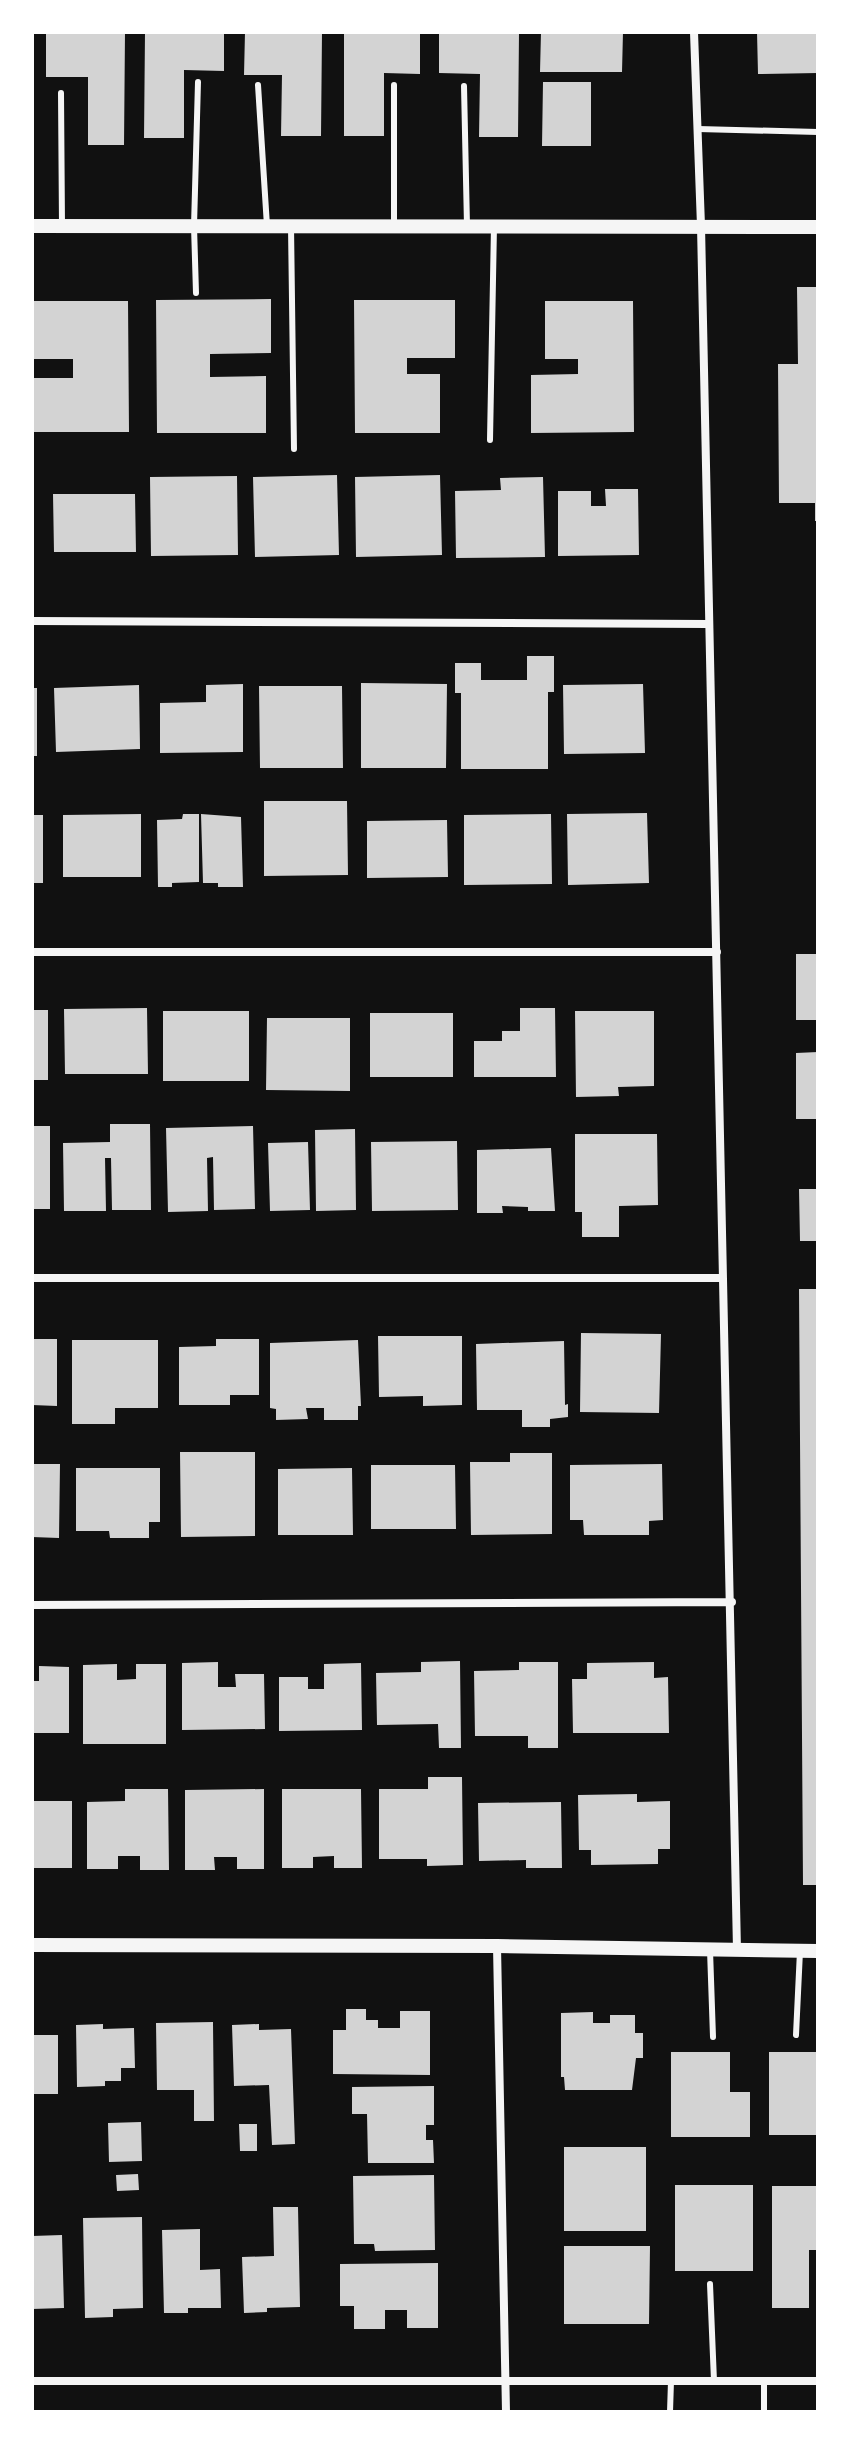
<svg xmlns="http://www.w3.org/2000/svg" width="850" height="2444" viewBox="0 0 850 2444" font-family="Cabin,sans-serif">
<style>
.building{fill:#d3d3d3}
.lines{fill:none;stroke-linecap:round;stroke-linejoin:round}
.service{stroke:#f5f5f5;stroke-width:6}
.minor{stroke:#f5f5f5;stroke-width:8}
.tertiary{stroke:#f5f5f5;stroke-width:14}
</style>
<rect width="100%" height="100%" fill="#111"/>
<path class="building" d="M46,32H125L124,145H88V77H46Z
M145,32H224V71L184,70V138H144Z
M245,32H322L321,136H281L282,75H244Z
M344,32H420V74L384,73V136H344Z
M439,32H519L518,137H479L480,74L439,73Z
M541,32H623L622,72H540Z
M757,32H818V73L758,74Z
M543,82H591V146H542Z
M797,287H818V521H815V503H779L778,364H798Z
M271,299V353L210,354V377L266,376V433H157L156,300Z
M354,300H455V358H407V374H440V433H355Z
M32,301H128L129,432H32V378H73V359H32Z
M545,301H633L634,432L531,433V375L578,374V359H545Z
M337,475L339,555L255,557L253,477Z
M440,475L442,555L356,557L355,477Z
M237,476L238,555L151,556L150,477Z
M543,477L545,557L456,558L455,491L501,490L500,478Z
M605,489H638L639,555L558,556V491H591V506H606Z
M53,494H135L136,552H54Z
M527,656H554V692H548V769H461V693H455V663H481V680H527Z
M361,683L447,684L446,768H361Z
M243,684V752L160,753V703L206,702V685Z
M643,684L645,753L564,754L563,685Z
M139,685L140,749L56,752L54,688Z
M259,686H342L343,768H260Z
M32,688H37V756H32Z
M264,801H347L348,875L264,876Z
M647,813L649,883L568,885L567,814Z
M141,814V877H63V815Z
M183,814H199V882L172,883V887H158L157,820L182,819Z
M201,814L241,817L243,887H218V883H203Z
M551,814L552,884L464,885V815Z
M32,815H43V883H32Z
M447,820L448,877L367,878V821Z
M796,954H818V1020H796Z
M147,1008L148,1074H65L64,1009Z
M520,1008H555L556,1077H474V1041H502V1031H520Z
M32,1010H48V1080H32Z
M163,1011H249V1081H163Z
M575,1011H654V1086L618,1087L619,1096L576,1097Z
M370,1013H453V1077H370Z
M267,1018H350V1091L266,1090Z
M818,1052V1119H796V1053Z
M110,1124H150L151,1210H112L111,1158H105L106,1211H64L63,1143L110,1142Z
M32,1126H50V1209H32Z
M253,1126L255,1209L214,1210L213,1157L207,1158L208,1211L168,1212L166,1128Z
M355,1129L356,1210L316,1211L315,1130Z
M575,1134H657L658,1205L619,1206V1237H582V1212H575Z
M457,1141L458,1210L372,1211L371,1142Z
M308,1142L310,1210L270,1211L268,1143Z
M551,1148L555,1211H528V1207L502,1206L503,1213H477V1150Z
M799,1189H818V1241H800Z
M799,1289H818V1885H803Z
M581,1333L661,1334L659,1413L580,1412Z
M378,1336H462V1405L423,1406V1396L379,1397Z
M32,1339H57V1406L32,1405Z
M216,1339H259V1395H230V1405H179V1347L216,1346Z
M72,1340H158V1408H115V1424H72Z
M358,1340L361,1406H358V1420H324V1408H306L308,1419L276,1420V1409L270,1408V1343Z
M564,1341L565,1405L568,1404V1417L550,1419V1427H522V1410H477L476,1344Z
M180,1452H255V1536L181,1537Z
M510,1453H552V1534L471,1535L470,1462H510Z
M32,1464H60L59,1538L32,1537Z
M662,1464L663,1520L649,1521V1535H584L583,1520H570V1465Z
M371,1465H455L456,1529H371Z
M76,1468H160V1522H149V1538H110L109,1531H76Z
M352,1468L353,1535H278V1469Z
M460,1661L461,1748H439L438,1724L377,1725L376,1673L421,1672V1662Z
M218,1662V1687H236L235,1674H264L265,1729L182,1730V1663Z
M519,1662H558V1748H528V1736H475L474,1671L519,1670Z
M654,1662V1678L668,1677L669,1733H573L572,1679H587V1663Z
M361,1663L362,1730L279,1731V1677H308V1689H324V1664Z
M117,1664V1680L136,1679V1664H166V1744H83V1665Z
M39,1666L69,1667V1733H32V1681H39Z
M428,1777H462L463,1865L427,1866V1859H379V1789H428Z
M125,1789H168L169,1870H140V1856H118V1869H87V1802L125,1801Z
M264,1789V1869H237V1857H214L215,1870H185V1790Z
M282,1789H361L362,1868H334V1856L313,1857V1868H282Z
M637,1794V1802L670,1801V1849H658V1864L591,1865V1850H579L578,1795Z
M32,1801H72V1868H32Z
M561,1802L562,1868H526V1860L479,1861L478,1803Z
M346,2009H366V2020H378V2028H400V2011H430V2075L333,2074V2030H346Z
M593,2012V2023H610V2015H635V2033H643V2058H636L632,2090H565L564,2077H561V2013Z
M213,2022L214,2121H194V2090H157L156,2023Z
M103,2024V2029L134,2028L135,2068H121V2081H105V2086L77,2087L76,2025Z
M259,2024V2030L291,2029L295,2144L272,2145L269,2085L234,2086L232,2025Z
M32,2035H58V2094H32Z
M671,2052H730V2092H750V2137H671Z
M769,2052H818V2135H769Z
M434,2086V2125H426V2140H433L434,2163H368L367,2114H352V2087Z
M141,2122L142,2161L109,2162L108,2123Z
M239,2124H257V2151H240Z
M564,2147H646V2231H564Z
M138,2174L139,2190L117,2191L116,2175Z
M434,2175L435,2250L375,2251L374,2244H354L353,2176Z
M675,2185H753V2271H675Z
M772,2186H818V2250H809V2308H772Z
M273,2207H298L300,2307L267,2308V2312L244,2313L242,2257L274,2256Z
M142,2217L143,2308L113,2309V2317L85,2318L83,2218Z
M200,2229V2270L220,2269L221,2308H188V2313H164L162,2230Z
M62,2235L64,2308L32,2309V2236Z
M564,2246H650L649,2324H564Z
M438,2263V2328H407V2310H385V2329H354V2306H340V2264Z"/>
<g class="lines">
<path class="service" d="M258,85L267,226
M394,85V226
M464,86L467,226
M61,93L62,226
M698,129L818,132
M291,226L294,449
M196,293L194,226L198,82
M490,440L494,226
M710,1950L713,2037
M796,2035L800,1951
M710,2284L714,2381
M764,2381V2412
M670,2412L671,2381"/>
<path class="minor" d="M694,32L701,226L737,1950
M32,621L708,624
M32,952H717
M32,1278H723
M32,1605L732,1602
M497,1946L506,2412
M32,2381H818"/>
<path class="tertiary" d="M32,226L818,227
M32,1945L497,1946L818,1951"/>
</g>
<rect width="850" height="2444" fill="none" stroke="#ffffff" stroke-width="68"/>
</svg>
